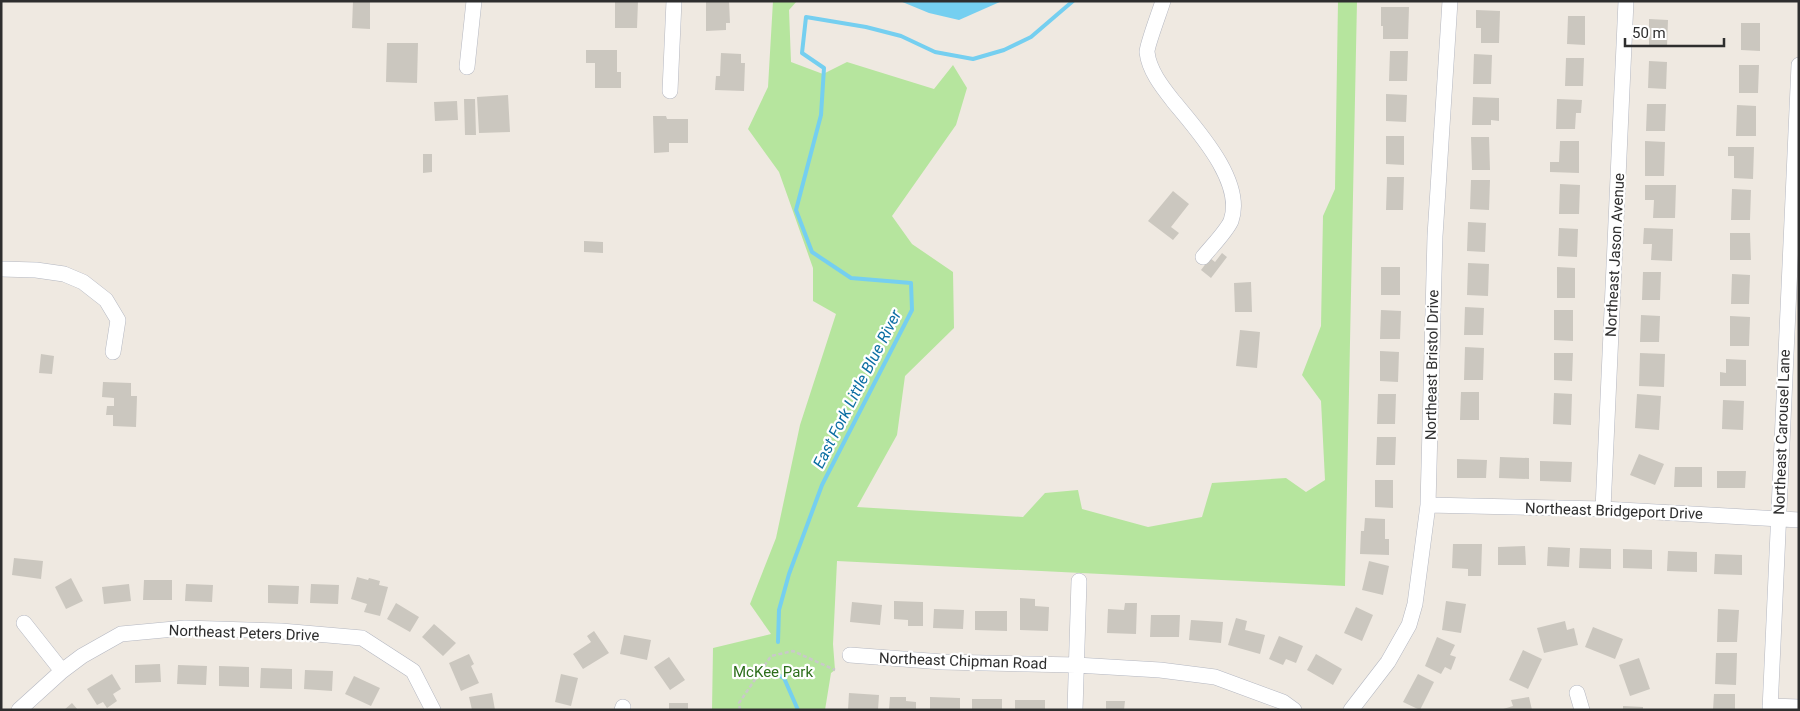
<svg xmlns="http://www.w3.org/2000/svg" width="1800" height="711" viewBox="0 0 1800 711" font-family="Roboto,sans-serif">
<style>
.green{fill:#b6e59e}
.water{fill:#75cff0}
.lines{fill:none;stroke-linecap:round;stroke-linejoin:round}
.stream{stroke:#75cff0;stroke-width:4}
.building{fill:#cbc7bf}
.minor-casing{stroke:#b4b7c1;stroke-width:16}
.path{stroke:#c9c9c9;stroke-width:2.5;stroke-dasharray:4 2.5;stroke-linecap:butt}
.minor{stroke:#fff;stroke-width:15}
.labels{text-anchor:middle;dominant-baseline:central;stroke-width:4.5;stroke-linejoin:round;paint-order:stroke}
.street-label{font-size:15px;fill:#2e2e2e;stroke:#fff}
.park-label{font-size:15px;fill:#2c6e1b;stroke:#fff}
.water-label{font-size:16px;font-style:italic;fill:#0d6fa3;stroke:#fff}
</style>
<rect width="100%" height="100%" fill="#efe9e1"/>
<path class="green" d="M773,1H797L789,10L791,62L823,74L847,62L934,89L953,65L967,88L956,125L892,216L912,244L953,272L954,328L905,376L897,435L857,507L1023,517L1045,493L1078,490L1082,509L1148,527L1202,517L1212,483L1286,478L1306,492L1325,480L1321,401L1302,375L1321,326L1323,216L1335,189L1338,1H1357L1345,586L837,561L833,644L835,670L831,673L825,710H712L713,648L771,634L750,604L776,538L800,425L836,314L813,301V268L779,172L748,129L768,87Z"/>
<path class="water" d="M900,1H1002L959,20L929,13Z"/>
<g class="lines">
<path class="stream" d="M778,642L779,610L789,574L822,485L912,310L911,283L851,278L812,252L796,210L821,115L824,68L802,53L806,17L866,27L901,36L935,52L973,59L1004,50L1031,37L1073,1
M784,675V678L798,710
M780,676L784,678L788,673"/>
</g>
<path class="building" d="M353,1H370V29L352,28Z
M615,1H638L637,28H615Z
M706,1H729L730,23H726V30L706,31Z
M1381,7H1409L1408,39H1383V26H1381Z
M1476,10L1500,11L1499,43H1481V28H1476Z
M1568,16H1585V45L1567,44Z
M1649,19L1668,20L1667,47L1649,46Z
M1741,23H1760V51L1741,50Z
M387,43H418L417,83L386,82Z
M586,50H617V72H621V88H595V63H586Z
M1390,51H1408L1407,81H1389Z
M721,53L741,54V63H745L744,91L715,90L716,76H720Z
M1474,54L1492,55L1491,84H1473Z
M1566,58H1584L1583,86H1565Z
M1649,61L1667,62L1666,89L1648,88Z
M1739,65H1759L1758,93H1739Z
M1386,94L1407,95L1406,122L1386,121Z
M508,95L510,132L479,133L477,97Z
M1473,97L1499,98V121L1491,120V125H1472Z
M464,99H475L476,135H465Z
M1557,99L1582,100L1581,113H1576L1575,129H1556Z
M457,101L458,120L435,121L434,102Z
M1647,104H1666L1665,131H1646Z
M1737,105L1756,106V136H1736Z
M653,116H666L667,119H688V143H669V152L654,153Z
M1386,136H1404V165L1386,164Z
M1471,137H1489L1490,170H1472Z
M1560,141H1579V173L1550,172V162H1559Z
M1645,141L1665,142L1664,176H1645Z
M1728,147H1754L1753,179L1734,178V156H1728Z
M423,154H432V172L423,173Z
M1387,177H1404L1403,210H1386Z
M1471,180H1490L1489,210L1470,209Z
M1560,184L1580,185L1579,214H1559Z
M1645,185H1676L1675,218H1653L1654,200H1645Z
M1732,189L1751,190L1750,220H1731Z
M1173,191L1189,204L1171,227L1179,233L1173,240L1148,221Z
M1468,222L1486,223L1485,252L1467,251Z
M1559,228L1578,229L1577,257L1558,256Z
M1644,228L1673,229L1672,261L1651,260L1652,244H1643Z
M1730,233H1750L1751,260H1730Z
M584,241L603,242V253L584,252Z
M1222,253L1227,257L1211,278L1201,270L1210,258L1215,262Z
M1468,263L1489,264L1488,296L1467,295Z
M1381,267H1400V295H1381Z
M1557,267L1575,268V298H1557Z
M1643,272H1661L1660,300H1642Z
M1732,274L1750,275L1749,304H1731Z
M1251,282L1252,312H1235L1234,283Z
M1465,307L1484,308L1483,335H1464Z
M1381,310L1401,311L1400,339H1380Z
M1554,310H1573V341L1554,340Z
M1641,315L1660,316L1659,342H1640Z
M1730,316L1750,317L1749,346H1730Z
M1240,330L1260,332L1257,368L1236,366Z
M1465,347L1484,348L1483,380H1464Z
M1380,351L1399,352L1398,382L1380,381Z
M1554,353H1573L1572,381L1554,380Z
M1640,353L1665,354L1664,387L1639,386Z
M41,354L54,356L52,374L39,373Z
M1726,359L1746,360V386H1720V372L1726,373Z
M103,382L131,383V396H137L136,427L113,426V415H106L107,406H114V398L102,397Z
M1461,392H1479V420H1460Z
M1554,393L1572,394L1571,425L1553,424Z
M1378,394H1396L1395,424H1377Z
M1637,394L1661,396L1659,430L1635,428Z
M1723,400L1744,401L1743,430L1722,429Z
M1377,437H1396L1395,465H1376Z
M1639,454L1664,464L1655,485L1630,475Z
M1500,457L1529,458V479L1499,478Z
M1457,459L1487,460L1486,478H1457Z
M1540,461L1572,462L1571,482L1540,481Z
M1675,467H1702V487H1674Z
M1717,471H1746L1745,488H1717Z
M1375,480H1393V508L1375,507Z
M1365,518L1385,519V539H1389V555L1360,554L1361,531H1364Z
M1453,544H1482L1481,576H1468V569L1452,568Z
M1525,546L1526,565H1498V547Z
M1548,547L1570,548L1569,567L1547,566Z
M1580,548L1611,549V569L1579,568Z
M1623,549L1652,550V569L1623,568Z
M1668,551L1697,552V572L1667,571Z
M1715,554L1742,555V575L1714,574Z
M14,558L43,561L41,579L12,575Z
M1369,561L1389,566L1383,595L1362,590Z
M357,577L368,580L369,578L380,581L379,585L388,587L380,616L364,612L367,604L351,599Z
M71,578L83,601L66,609L55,587Z
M144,580H172V600H143Z
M129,584L131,601L104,604L102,587Z
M186,584L213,585L212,602L185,601Z
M311,584L339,585L338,604L310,603Z
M268,585L299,586L298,604L268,603Z
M1020,598L1035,599V606L1049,607L1048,631L1020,630Z
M894,601L923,602V626H908V620L894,619Z
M1446,601L1466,604L1461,633L1442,630Z
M852,602L882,605L880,625L850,622Z
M396,603L419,617L410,632L387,619Z
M1125,603H1137L1136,634L1107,633L1108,609L1124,610Z
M1356,607L1373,615L1362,641L1344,633Z
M934,609L964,610L963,629L933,628Z
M1718,609L1739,610L1737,642H1717Z
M975,611H1007V631L975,630Z
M1151,615H1180L1179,637H1150Z
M1236,618L1247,621L1245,630L1265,635L1260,654L1228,645Z
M1191,620L1223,622L1221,643L1189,640Z
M1565,621L1567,630L1574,628L1578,645L1544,653L1537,628Z
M434,624L456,643L443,656L422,637Z
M1593,627L1623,639L1615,659L1585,647Z
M594,631L609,653L583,669L573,654L591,642L587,636Z
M624,635L651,640L647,660L620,654Z
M1279,636L1303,646L1296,663L1286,659L1283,665L1269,659Z
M1437,637L1455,645L1450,655L1456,657L1451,670L1445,667L1441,674L1425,666Z
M1523,650L1542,659L1528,689L1509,680Z
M1716,653H1737L1736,685L1715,684Z
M469,654L474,664L471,666L479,683L461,691L449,663Z
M1316,654L1342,669L1333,685L1307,670Z
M669,657L685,680L670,690L654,667Z
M1639,658L1650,689L1630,696L1619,665Z
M160,664L161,682L135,683V665Z
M178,665L207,666L206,685L177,684Z
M219,666L249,667V687L219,686Z
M261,668L292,669V689L260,688Z
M305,670L333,671L332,691L304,689Z
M112,674L121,689L113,694L117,701L107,708L103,702L97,705L87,689Z
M561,674L578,678L571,706L555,702Z
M1418,674L1434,682L1420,710L1403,702Z
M354,676L380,688L371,706L345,694Z
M492,693L495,710H472L469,697Z
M849,693L879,695L878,710H848Z
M1714,694H1735V710H1713Z
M890,697H906V701L916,702V710H889Z
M930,697L960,698V710H930Z
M1529,697L1532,710H1500L1513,706L1511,700Z
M972,699H1002V710H972Z
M1015,700H1045V710H1015Z
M1106,701H1125L1124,710H1106Z
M72,703L78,710H64Z
M669,703H688V710H669Z
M1623,706L1643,707V710H1623Z"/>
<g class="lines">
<defs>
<path id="minor" d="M1163,1C1160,11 1147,45 1147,52C1149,71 1163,88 1174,102C1197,130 1245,182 1231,221C1226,232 1211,247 1203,257
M467,67L474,1
M670,91L674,1
M1,269L36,270L64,274L83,282L106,300L118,320L113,352
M1428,505L1603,509L1799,520
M1603,509L1626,1
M24,623L62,671
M850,655L943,662L1076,665L1160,670L1215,677L1283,702L1294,710
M1577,693L1582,710
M1770,706L1799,707
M19,710L62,671L82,656L121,634L185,628L281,631L362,638L413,671L433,710
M622,710L623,707
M1075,710L1079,581
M1351,710L1388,662L1409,625L1415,604L1428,505L1435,236L1450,1
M1770,710L1799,65"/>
</defs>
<use href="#minor" class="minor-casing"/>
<path class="path" d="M740,710L739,703L771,656L793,651L835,670"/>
<use href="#minor" class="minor"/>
</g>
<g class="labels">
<g class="street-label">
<text transform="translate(1615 255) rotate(-87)">Northeast Jason Avenue</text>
<text transform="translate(1432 365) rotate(-89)">Northeast Bristol Drive</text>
<text transform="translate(1782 432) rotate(-88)">Northeast Carousel Lane</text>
<text transform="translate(1614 511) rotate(2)">Northeast Bridgeport Drive</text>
<text transform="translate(244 633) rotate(2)">Northeast Peters Drive</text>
<text transform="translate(963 661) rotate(2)">Northeast Chipman Road</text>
</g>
<g class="park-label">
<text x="773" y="672">McKee Park</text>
</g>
<g class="water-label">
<text transform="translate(857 389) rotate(-63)">East Fork Little Blue River</text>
</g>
</g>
<rect width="1800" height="711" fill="none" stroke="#2e2e2e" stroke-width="5"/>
<path d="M1625 38v8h99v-8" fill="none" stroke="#2e2e2e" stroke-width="2.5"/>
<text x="1632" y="38" font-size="15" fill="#2e2e2e" stroke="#ffffff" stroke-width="4" paint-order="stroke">50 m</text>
</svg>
